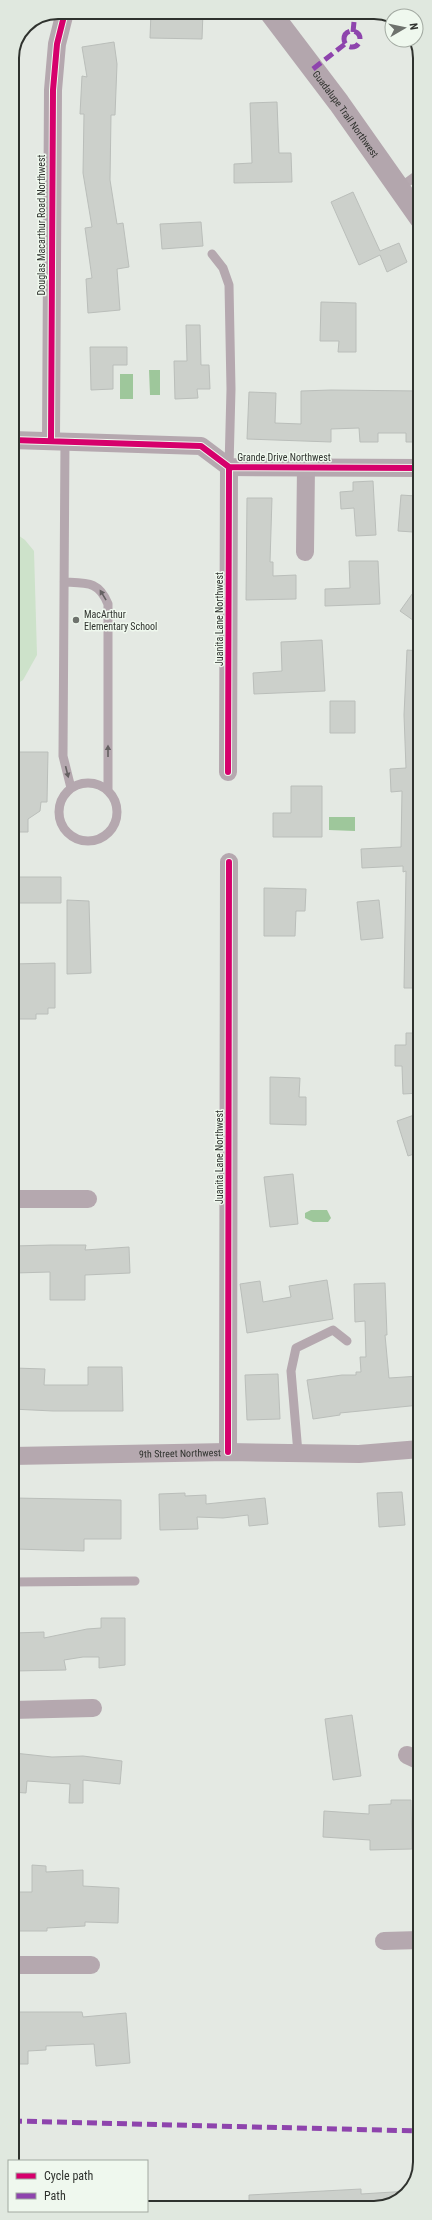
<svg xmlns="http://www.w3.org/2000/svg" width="432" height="2220" viewBox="0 0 432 2220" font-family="'Roboto Condensed',sans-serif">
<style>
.green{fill:#cde2ca}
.water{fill:#9ec79b}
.building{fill:#ccd0cb;stroke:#babeba}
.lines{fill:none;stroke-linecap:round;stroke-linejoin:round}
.lane{stroke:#b5a8af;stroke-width:9}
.street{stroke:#b5a8af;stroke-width:18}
.secondary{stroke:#b3a6ad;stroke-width:22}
.quiet{stroke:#8e44ad;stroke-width:5;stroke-dasharray:10 5;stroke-linecap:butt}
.cycleway-casing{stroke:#eff8ee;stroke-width:8}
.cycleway{stroke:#d6006c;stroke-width:6}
.oneway{fill:#656162}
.poi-dot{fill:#6e726d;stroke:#eff8ee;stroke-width:1.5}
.labels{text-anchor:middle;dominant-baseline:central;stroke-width:3;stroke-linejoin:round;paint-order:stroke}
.street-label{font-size:10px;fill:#2f322e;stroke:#eff8ee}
.poi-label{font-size:10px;fill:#2f322e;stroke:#eff8ee;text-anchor:start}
.rim{fill:none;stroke:#2f322e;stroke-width:2}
</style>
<rect width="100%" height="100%" fill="#e4e9e3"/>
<path class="green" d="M12,531L25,540L34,551L37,655L23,680L12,687Z"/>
<path class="water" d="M149,370H160V395H150Z
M120,374H133V399H120Z
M329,817H355V831L329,830Z
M311,1210H327L331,1218L328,1222H313L305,1218V1213Z"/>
<path class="building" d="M151,12H203L202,39L150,38Z
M114,42L117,64L115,115H111L110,180L117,224L123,223L129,267L117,269L120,310L88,313L86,279L92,278L85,228L92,227L83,173L84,114H80L82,76L87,77L82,47Z
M277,102L279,153H291L292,182L234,183V164L252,163L250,103Z
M353,192L380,251L399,243L407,262L387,272L380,255L359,265L331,202Z
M201,222L203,246L162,249L160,224Z
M321,302L356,303V352H338L339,341H320Z
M186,325H200L201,365H209L210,389H197L198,398L175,399L174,361H187Z
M90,347H127V365H113V389L91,390Z
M331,390L420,391V442H406V433H378V442H360L359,428L331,429V442L247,439L249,392L276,393L275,423L301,424V391Z
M373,481L376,535L356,536L354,508L341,509L340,492L353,491V482Z
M401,495L416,496L413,532L398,531Z
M247,498H272L270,562H273V576L296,575V599L246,600Z
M349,561H378L380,604L325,606V589L350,588Z
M420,583V625L400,611Z
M322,640L325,691L254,694L253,673L282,671L281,642Z
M407,650L420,651V988H404L406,871L403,872V866L362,868L361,849L401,847L402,791L391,792L390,769L406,768L404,715Z
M330,701H355V733H330Z
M15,752H48L47,802H41L40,811L28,819V832H12V807H15Z
M291,786H322V837H273V813H291Z
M12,877H61V903H12Z
M264,888L306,889L305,911H296L295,936H264Z
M67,900L89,901L91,973L67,974Z
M379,900L383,938L361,940L357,902Z
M55,963V1008H48V1014H36V1019H12V964Z
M406,1033H420V1093L403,1094L402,1066H395V1045H406Z
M270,1077L300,1078L299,1097H306V1125L270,1124Z
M420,1113V1152L408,1156L397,1121Z
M293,1174L298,1224L270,1227L264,1177Z
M51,1245H86L85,1250L129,1247L130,1273L85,1275V1300H50V1272L15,1273L14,1246Z
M327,1280L333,1319L247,1333L240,1284L260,1281L263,1302L291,1297L289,1286Z
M385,1283L387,1335H385L389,1378L420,1376V1405L340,1413V1415L313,1419L307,1380L342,1375H356V1372H361L360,1357H366L365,1321L355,1322L354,1284Z
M88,1367H122L123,1411H53L12,1409L14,1368L45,1369L44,1385H88Z
M278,1374L280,1419L247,1420L245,1375Z
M402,1492L405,1525L379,1527L377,1493Z
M185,1493V1496L206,1495V1504L265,1498L268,1524L249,1526L248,1515L223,1518L197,1517L198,1529L160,1530L159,1494Z
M14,1498L121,1500V1539H84V1551L15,1549Z
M101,1618H125V1665L99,1668V1657H83L64,1660L66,1670L14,1671V1633L44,1632V1638L87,1629L101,1628Z
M352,1715L361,1776L333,1780L325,1719Z
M14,1753L52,1757L83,1756L122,1761L120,1784L83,1780V1803H69L70,1784L27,1781L26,1793L12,1792Z
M391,1800H411L412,1849L370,1850V1840L323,1837L324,1811L369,1814V1805L391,1804Z
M32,1865L46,1866V1872L83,1870V1886L119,1888L118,1923L85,1922V1926L47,1928V1931H18V1892H32Z
M13,2012H82L83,2017L126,2013L130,2063L96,2066L94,2044L46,2046V2050L28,2051V2064H14Z
M361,2189V2194L409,2191L380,2208H249V2195Z"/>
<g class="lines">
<path class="lane" d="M398,189L420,173
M212,254L223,268L229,285L231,389L229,467
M65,440L63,756L71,788
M64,582C87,583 99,581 108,604V790
M59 812a29 29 0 1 1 58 0a29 29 0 1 1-58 0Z
M298,1453L291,1371L296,1348L333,1330L347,1341
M12,1582L135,1581"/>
<g class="street">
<path d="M12,440L201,446L229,467L420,468"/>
<path d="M51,440L53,90L57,44L65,12"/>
<path d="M305,552L306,467"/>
<path d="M228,772L229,467"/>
<path d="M12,1199H88"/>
<path d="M228,1452L229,862"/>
<path id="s1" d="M12,1456L228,1452L359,1454L420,1449"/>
<path d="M12,1710L93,1708"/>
<path d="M407,1755L420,1761"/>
<path d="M384,1941L420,1940"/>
<path d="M12,1965H91"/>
</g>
<path class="secondary" id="s2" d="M270,12L339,103L420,218"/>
<path class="quiet" d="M344 39a8 8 0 1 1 16 0a8 8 0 1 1-16 0Z
M353,32L355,12
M313,69L345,44
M12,2121L420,2131"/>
<defs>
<path id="cycleway" d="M12,440L201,446L229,467L420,468
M51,440L53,90L57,44L65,12
M228,772L229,467
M228,1452L229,862"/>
</defs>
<use href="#cycleway" class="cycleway-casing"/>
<use href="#cycleway" class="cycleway"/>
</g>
<defs><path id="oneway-solid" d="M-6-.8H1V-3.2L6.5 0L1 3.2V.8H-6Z"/></defs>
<g class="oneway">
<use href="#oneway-solid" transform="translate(103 595) rotate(-121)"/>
<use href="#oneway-solid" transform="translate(108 751) rotate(-90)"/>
<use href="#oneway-solid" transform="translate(67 772) rotate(76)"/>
</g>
<circle class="poi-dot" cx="76" cy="620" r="4"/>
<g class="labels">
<g class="street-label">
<text stroke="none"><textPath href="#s2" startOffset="127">Guadalupe Trail Northwest</textPath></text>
<text transform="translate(41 225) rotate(-90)">Douglas Macarthur Road Northwest</text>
<text x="284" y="457">Grande Drive Northwest</text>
<text transform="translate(219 619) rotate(-90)">Juanita Lane Northwest</text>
<text transform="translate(219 1157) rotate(-90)">Juanita Lane Northwest</text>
<text stroke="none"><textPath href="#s1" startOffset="168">9th Street Northwest</textPath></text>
</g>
<g class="poi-label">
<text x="84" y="614">MacArthur<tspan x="84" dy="12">Elementary School</tspan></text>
</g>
</g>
<path d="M0 0H432V2220H0ZM58 19H374A39 39 0 0 1 413 58V2162A39 39 0 0 1 374 2201H58A39 39 0 0 1 19 2162V58A39 39 0 0 1 58 19Z" fill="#e0e8df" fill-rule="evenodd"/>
<path class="rim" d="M58 19H374A39 39 0 0 1 413 58V2162A39 39 0 0 1 374 2201H58A39 39 0 0 1 19 2162V58A39 39 0 0 1 58 19Z"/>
<rect x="8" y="2160" width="140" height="52" fill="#eff8ee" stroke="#a2a9a1"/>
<rect x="16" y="2173" width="20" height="6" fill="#d6006c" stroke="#a2a9a1"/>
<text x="44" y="2180" font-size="12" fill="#2f322e">Cycle path</text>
<rect x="16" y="2193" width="20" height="6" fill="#8e44ad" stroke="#a2a9a1"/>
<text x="44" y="2200" font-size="12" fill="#2f322e">Path</text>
<g transform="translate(404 28) rotate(81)"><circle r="19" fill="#eff8ee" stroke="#a2a9a1"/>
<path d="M0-3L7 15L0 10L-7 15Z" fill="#6e726d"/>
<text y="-6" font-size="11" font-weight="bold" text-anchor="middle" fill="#2f322e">N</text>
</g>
</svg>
